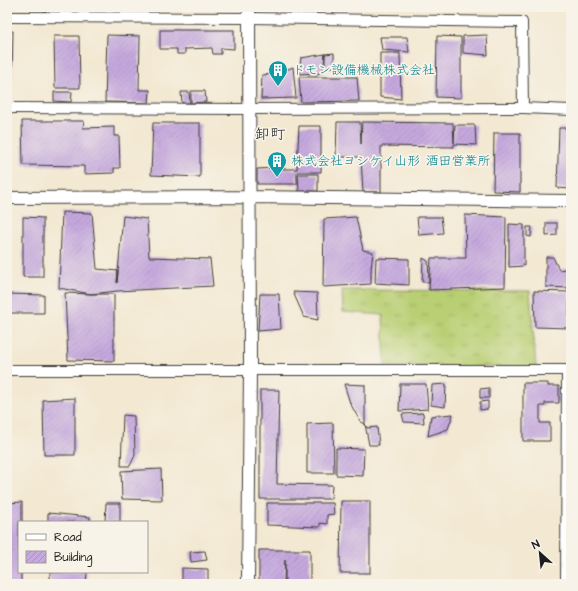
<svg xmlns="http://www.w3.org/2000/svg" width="578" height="591" viewBox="0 0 578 591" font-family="'Architects Daughter','Klee One',sans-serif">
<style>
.grass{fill:url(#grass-tufts);stroke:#6a7648}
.building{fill:url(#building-hatch)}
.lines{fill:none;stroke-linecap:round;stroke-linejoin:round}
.minor-casing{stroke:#3c3b37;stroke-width:12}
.tertiary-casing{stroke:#3c3b37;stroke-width:14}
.minor{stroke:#fff;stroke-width:10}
.tertiary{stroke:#fff;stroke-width:12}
.labels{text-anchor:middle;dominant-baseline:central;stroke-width:3.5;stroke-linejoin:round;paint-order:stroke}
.culture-label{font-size:13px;fill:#0d838f;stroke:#f7f3e8;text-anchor:start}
.quarter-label{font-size:15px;fill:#1c1c1c;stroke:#f7f3e8}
</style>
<defs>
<pattern id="grass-tufts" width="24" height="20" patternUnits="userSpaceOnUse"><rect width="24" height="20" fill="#b9cf73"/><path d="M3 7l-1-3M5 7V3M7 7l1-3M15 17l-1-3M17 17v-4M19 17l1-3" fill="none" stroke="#9eb163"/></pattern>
<pattern id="building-hatch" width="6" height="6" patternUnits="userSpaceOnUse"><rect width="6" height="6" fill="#c5a8de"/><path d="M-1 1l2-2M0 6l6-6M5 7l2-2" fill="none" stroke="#a990be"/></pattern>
</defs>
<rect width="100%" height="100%" fill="#f7f3e8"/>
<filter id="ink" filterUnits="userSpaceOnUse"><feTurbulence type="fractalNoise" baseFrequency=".025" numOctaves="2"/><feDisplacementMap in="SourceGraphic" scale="8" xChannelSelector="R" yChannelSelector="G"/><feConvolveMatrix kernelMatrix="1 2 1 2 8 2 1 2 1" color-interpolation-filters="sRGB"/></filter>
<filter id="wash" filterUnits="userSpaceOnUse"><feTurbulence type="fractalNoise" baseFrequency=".012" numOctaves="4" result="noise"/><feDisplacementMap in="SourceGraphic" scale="16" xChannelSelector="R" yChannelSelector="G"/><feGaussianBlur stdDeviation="0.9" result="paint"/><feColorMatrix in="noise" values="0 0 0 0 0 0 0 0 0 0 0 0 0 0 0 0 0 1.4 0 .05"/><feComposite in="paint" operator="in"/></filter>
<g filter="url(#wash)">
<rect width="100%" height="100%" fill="#f3e8d1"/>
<path class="grass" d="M342,290L530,291L536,367L385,366L383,315L343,312Z"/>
<g id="blocks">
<path class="building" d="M261,7H284V10L261,9Z
M160,30H234V49L221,48V54H213L212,48L185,49V54H177V49H160Z
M7,31H13L12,81H7Z
M107,35L140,36L139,90H150L149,103L105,102Z
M487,35L488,55L463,53V36Z
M54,36H79L80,88H55Z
M437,36L461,37V98L436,97Z
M380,37H407L409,52L382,50Z
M334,53V67H325V54L323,73L299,74L301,58L325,54Z
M380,53H400L401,99L380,97Z
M293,67L296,98L261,99L262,75L277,74Z
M299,77H357L359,101L301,102Z
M191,91H205L206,102L191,103Z
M54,92H72L71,102L54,101Z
M181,92H189L190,103H182Z
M22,121H84L83,128L114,127V136H119L120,168H114V173L84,174V166L23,165Z
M337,122H360L361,144L362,122L453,123L454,143L455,125H475L476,145L454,144V147L381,146V192H363L361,157H336Z
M153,123H200V177L151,175Z
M299,126H321V172H297V184H257V169L275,168V164H282V169H297Z
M559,128H571V189L557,188Z
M494,133H520V192L493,191Z
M298,174H318V191H299Z
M62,212L92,213L97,269L118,271L117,283L123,216L147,219L149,257L210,259L213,286L117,291L91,294H114V361L68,360L65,293L91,294L59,288Z
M465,215L506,217L505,287L429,290L431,258H466Z
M23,217L43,218V277H23Z
M356,217L363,250L373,252L371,269V284L323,287L324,219Z
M417,217H441L443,233L419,235Z
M546,223H557V235L546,236Z
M509,224L524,225V266L509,267Z
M527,227H532L531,237L527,236Z
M546,257H553L559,270L571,268V288L546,287Z
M376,258L409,259V285L375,283Z
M423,258L428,261L429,282H422Z
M534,291L569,292V328L535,327Z
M293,292L317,293L318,320L304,317Z
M7,294L44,295V313H7Z
M260,294H279L281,329L258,331Z
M523,383H548V386H559V403H545V406H540V423H550V441H523Z
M344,384L365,385V424L360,421L350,403Z
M400,384H426L428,409L399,411Z
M446,384L445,407L431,405L432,385Z
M489,388V398H480V389Z
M260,390H279L277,484L332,485L331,499H260Z
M75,398V455H44L43,400Z
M488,401V409L480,410V402Z
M423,413L424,423L404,422L402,414Z
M453,414L448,429L428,436L431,416Z
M123,415L134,416L135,455L130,466H121Z
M333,423L334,473H307V424Z
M365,424L367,428L377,427L379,445H369Z
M336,448L364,449L363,476L336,475Z
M161,469L162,500L122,499L121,471Z
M341,501H370V573H340Z
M22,502V522H19V572H21V584H7V503Z
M106,503H120V522H105Z
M267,503H333L334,514L327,515V524L320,523V527L267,525Z
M48,513L90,517V522H48Z
M259,550H310V584H285V560L284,584H259Z
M205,551L207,560L191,562L190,552Z
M182,568L208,569V583L182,584Z
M50,572H87L86,584H50Z"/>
</g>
</g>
<g filter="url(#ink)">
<use href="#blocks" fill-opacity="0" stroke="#3c3b37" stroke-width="1"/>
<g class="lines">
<defs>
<path id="minor" d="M7,17L249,18L522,22L523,108
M7,108L249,109L523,108L571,110
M7,370H571
M566,584L567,370"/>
<path id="tertiary" d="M7,198L250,197L571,201
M248,584L250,370L249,7"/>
</defs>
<use href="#minor" class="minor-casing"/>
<use href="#tertiary" class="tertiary-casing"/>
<use href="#minor" class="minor"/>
<use href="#tertiary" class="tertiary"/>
</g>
</g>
<defs>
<symbol id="building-pin" viewBox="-11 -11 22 30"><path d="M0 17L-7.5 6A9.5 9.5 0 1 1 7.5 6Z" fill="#0f9aa8" stroke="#f7f3e8"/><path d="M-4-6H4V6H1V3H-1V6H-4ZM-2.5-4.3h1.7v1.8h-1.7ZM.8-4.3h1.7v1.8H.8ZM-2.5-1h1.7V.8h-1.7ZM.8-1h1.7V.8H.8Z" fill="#fff"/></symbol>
</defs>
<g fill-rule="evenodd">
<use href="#building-pin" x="267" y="59" width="22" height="30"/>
<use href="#building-pin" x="266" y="150" width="22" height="30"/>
</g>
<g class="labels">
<g class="culture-label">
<text x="292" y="70">ドモン設備機械株式会社</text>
<text x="291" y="161">株式会社ヨシケイ山形 酒田営業所</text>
</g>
<g class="quarter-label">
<text x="270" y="134">卸町</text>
</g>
</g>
<rect width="578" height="591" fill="none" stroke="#f7f3e8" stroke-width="24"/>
<rect x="18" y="521" width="130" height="52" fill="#f7f3e8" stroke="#9f9d96"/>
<rect x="26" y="534" width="20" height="6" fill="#ffffff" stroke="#9f9d96"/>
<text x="54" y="541" font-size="12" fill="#1c1c1c">Road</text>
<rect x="26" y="551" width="20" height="12" fill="url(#building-hatch)" stroke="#9f9d96"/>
<text x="54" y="561" font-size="12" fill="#1c1c1c">Building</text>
<g transform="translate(540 553) rotate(333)" stroke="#f7f3e8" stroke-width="3" paint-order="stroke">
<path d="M0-3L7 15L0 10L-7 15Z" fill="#1c1c1c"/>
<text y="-6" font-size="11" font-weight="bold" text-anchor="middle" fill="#1c1c1c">N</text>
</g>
</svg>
